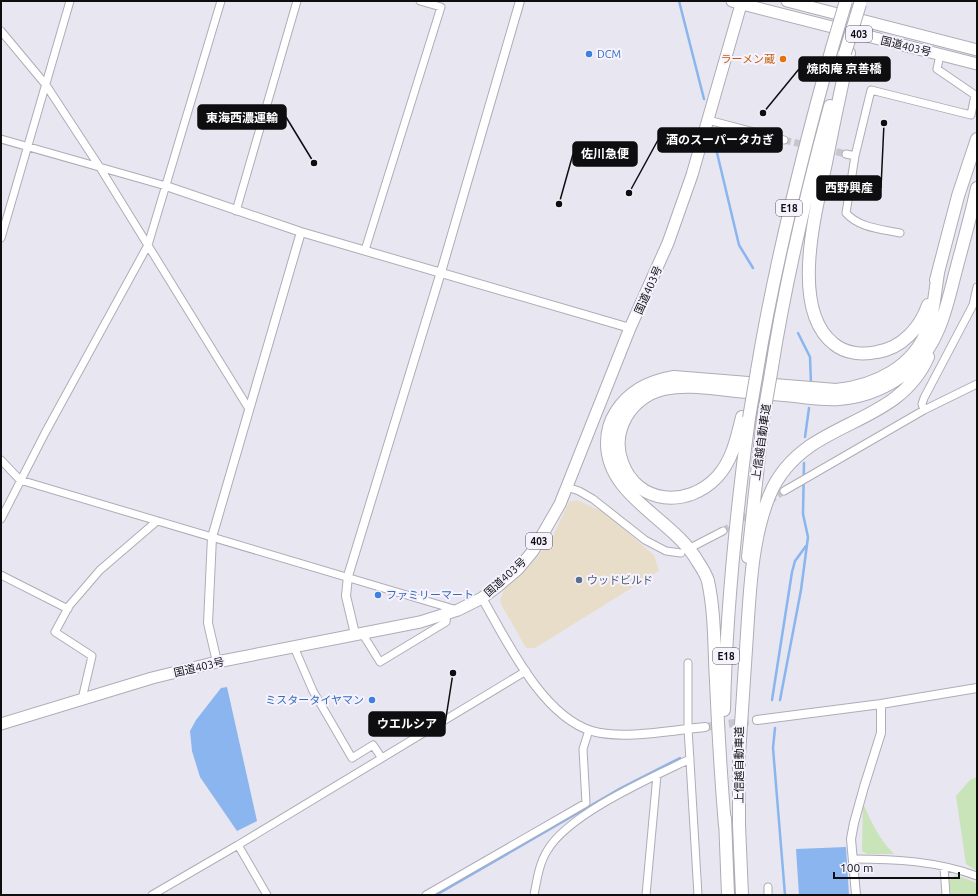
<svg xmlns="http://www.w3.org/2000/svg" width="978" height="896" viewBox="0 0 978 896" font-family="Ubuntu,'Noto Sans JP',sans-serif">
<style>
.industrial{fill:#e8ddc8}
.green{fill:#c8e4b8}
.water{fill:#8ab5ef}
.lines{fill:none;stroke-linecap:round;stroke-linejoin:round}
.stream{stroke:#8ab5ef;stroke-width:2.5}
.minor-tunnel{stroke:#c7c6cf;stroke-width:7;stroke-dasharray:7 3.5;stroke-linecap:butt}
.tertiary-tunnel{stroke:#c7c6cf;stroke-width:8;stroke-dasharray:8 4;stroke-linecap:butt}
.minor-casing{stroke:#afacb6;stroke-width:9}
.tertiary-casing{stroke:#afacb6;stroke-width:10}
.primary-casing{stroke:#afacb6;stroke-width:13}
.trunk-casing{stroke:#afacb6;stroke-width:13}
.motorway-casing{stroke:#afacb6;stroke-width:14}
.minor{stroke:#fff;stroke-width:7}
.tertiary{stroke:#fff;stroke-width:8}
.primary{stroke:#fff;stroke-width:11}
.trunk{stroke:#fff;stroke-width:11}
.motorway{stroke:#fff;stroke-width:12}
.motorway-bridge-casing{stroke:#afacb6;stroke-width:14;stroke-linecap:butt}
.motorway-bridge{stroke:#fff;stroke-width:12}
.shop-dot{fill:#3f7fe0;stroke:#f6f3fe;stroke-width:1.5}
.food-dot{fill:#e8710a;stroke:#f6f3fe;stroke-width:1.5}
.service-dot{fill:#5c6f8a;stroke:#f6f3fe;stroke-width:1.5}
.labels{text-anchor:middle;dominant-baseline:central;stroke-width:4;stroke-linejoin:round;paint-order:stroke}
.shield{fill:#f6f3fe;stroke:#545358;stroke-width:1}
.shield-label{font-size:10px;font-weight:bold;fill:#0e0e11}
.street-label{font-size:11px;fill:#0e0e11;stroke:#f6f3fe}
.shop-label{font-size:11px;fill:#366cbe;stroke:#f6f3fe;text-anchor:start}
.food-label{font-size:11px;fill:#c56008;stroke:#f6f3fe;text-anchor:end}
.service-label{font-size:11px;fill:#4e5e75;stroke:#f6f3fe;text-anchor:start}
.leader{fill:none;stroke:#0e0e11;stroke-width:1.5}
.callout-dot{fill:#0e0e11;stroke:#f6f3fe;stroke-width:1.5}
.callout{fill:#0e0e11;stroke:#0e0e11;stroke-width:1.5}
.callout-label{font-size:12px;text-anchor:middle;font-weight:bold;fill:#fff}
</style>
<rect width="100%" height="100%" fill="#e8e6f1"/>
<path class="industrial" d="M577,500L603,512L654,555L659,571L535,648H526L501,604L500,600L505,588L524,572L539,555L548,541L551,540L569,502Z"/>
<path class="green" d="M977,777V871L966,864L956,796L970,780Z
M863,803C871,822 879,839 894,854H867L862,851Z
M956,875L977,883V895H951L949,881Z"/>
<path class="water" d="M227,687L257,821L237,831L200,777L192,751L190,731L196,720L221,688Z
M846,847L849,895H799L796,849Z"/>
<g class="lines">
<path class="stream" d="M679,1L704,99
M713,136L739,245L753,268
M798,333L810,357L811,384
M805,437L809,408
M772,700L792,572L795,561L806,546
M780,700L801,590L808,537L803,514L804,463
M775,728L773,748L785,895
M436,895L621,788L680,758"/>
<path class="minor-tunnel" d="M784,140L810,146
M826,149L846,154
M769,501L784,491
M723,531L753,511"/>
<path class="tertiary-tunnel" d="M705,727L757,720"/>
<defs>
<path id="minor" d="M1,31L46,85L99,166L249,409
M708,120L784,140
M1,139L166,186
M846,154L855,156
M236,211L297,1
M900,233C882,229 859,228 846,213L855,156L871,90L971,115L975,95L937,69L940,55
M1,238L70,1
M365,250L441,7L420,1
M924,410L922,404L924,398L973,305L977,287
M1,460L20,480L457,610
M567,487L579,491L593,499L645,540L666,551L681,553
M784,491L924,410L977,384
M1,519L45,433L148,245L221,1
M694,546L723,531
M1,575L68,609
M362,633L380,662L446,622L447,614
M294,647L313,691L352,758L373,745L381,757
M688,663V728L698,895
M82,699L92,656L55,632L69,606L100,570L157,521
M238,845L526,671
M853,859C895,859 937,861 977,876
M944,867L946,895
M768,887V895
M152,895L238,845L267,895
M426,895L586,803L583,749L589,730
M534,895C537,880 539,864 547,851C568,814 651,778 690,759
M646,895L657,775"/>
<path id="tertiary" d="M166,186L301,232L630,328
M482,598C507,641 542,716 592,731C622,740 673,730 705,727
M355,634L346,596L348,576L441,272L520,1
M217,662L208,623L212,537L301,232
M757,720L881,704L977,688
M856,895L851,839L854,823L864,787L881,733V704"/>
<path id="primary" d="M732,1L742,4"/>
<path id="trunk" d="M787,1L977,50
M742,4L977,64
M1,724L152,678L217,662L420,622L458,610L482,598L498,586L518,569L533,551L560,504L630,328L668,243L692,175L742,1"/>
<path id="motorway" d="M849,53C841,89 833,126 826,163C816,211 789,309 834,344C846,354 863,355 877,352C902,348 920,328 928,305
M936,280L958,196L977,139
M757,371C775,262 802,155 832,48
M771,373C785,283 806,194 830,106
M742,417C737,438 732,461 717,477C688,508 637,505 622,462C617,449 618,435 623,423C630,406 646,393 664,389C682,385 701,387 719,389C744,392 770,394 795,396C810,398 825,400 839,399C867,397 891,386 912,368C940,343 947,304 956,270C963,243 971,216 977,188
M748,557L763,419
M724,710C726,612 736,515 749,418
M739,747V825L742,895
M739,755C742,715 744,674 747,634C750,588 752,537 770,494C778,475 793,458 810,446C853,417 905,409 928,357
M725,818L728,895
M725,826C721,778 718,729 716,681C714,648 715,613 708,581C706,574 702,568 698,562C673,518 607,497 607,443C607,433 610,421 616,412C629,391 650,381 674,377L836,390C875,386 914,367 928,328C934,311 935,291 938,273"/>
</defs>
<use href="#minor" class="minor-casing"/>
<use href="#tertiary" class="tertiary-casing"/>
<use href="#primary" class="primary-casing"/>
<use href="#trunk" class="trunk-casing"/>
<use href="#motorway" class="motorway-casing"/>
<use href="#minor" class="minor"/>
<use href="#tertiary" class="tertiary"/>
<use href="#primary" class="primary"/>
<use href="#trunk" class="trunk"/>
<use href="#motorway" class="motorway"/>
<defs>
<path id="motorway-bridge" d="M832,48L846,1
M845,53L860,4
M749,418L757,371
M763,419L771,373"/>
</defs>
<use href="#motorway-bridge" class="motorway-bridge-casing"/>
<use href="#motorway-bridge" class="motorway-bridge"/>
</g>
<g class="shop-dot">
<circle cx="589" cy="54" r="4"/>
<circle cx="378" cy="595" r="4"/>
<circle cx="372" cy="700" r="4"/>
</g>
<circle class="food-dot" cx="783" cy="59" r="4"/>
<circle class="service-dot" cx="579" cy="580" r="4"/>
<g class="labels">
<g class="shield">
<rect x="846" y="26" width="26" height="16" rx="3"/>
<rect x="776" y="200" width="26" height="16" rx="3"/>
<rect x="526" y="533" width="26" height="16" rx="3"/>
<rect x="713" y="648" width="26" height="16" rx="3"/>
</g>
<g class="shield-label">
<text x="859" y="34">403</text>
<text x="789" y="208">E18</text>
<text x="539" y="541">403</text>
<text x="726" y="656">E18</text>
</g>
<g class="street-label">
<text transform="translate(906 46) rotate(14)">国道403号</text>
<text transform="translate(648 290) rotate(-66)">国道403号</text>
<text transform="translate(761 442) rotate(-82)">上信越自動車道</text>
<text transform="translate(505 577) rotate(-42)">国道403号</text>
<text transform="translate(199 667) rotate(-13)">国道403号</text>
<text transform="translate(739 765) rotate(-90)">上信越自動車道</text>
</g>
<g class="shop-label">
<text x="597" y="54">DCM</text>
<text x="386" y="595">ファミリーマート</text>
<text x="364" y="700" text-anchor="end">ミスタータイヤマン</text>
</g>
<g class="food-label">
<text x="775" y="59">ラーメン蔵</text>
</g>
<g class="service-label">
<text x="587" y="580">ウッドビルド</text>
</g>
</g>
<path class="leader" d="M763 113L799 69M314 163L286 117M629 193L658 140M559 204L573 154M884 123L881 188M453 673L445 724"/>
<g class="callout-dot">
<circle cx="763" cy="113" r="4"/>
<circle cx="314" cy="163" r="4"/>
<circle cx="629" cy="193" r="4"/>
<circle cx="559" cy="204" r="4"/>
<circle cx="884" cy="123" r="4"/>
<circle cx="453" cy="673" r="4"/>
</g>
<g class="callout">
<rect x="799" y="57" width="91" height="24" rx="4"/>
<rect x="198" y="105" width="88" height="24" rx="4"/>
<rect x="658" y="128" width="124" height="24" rx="4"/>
<rect x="573" y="142" width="64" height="24" rx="4"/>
<rect x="817" y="176" width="64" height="24" rx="4"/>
<rect x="369" y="712" width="76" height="24" rx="4"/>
</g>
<g class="callout-label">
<text x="844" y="73">焼肉庵 京善橋</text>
<text x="242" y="122">東海西濃運輸</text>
<text x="720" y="144">酒のスーパータカぎ</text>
<text x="605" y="158">佐川急便</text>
<text x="849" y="192">西野興産</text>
<text x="407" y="728">ウエルシア</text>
</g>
<rect width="978" height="896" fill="none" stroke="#0e0e11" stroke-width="4"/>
<path d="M834 872v6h125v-6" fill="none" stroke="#0e0e11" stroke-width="2"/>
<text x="840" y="872" font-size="12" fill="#0e0e11" stroke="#f6f3fe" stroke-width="3" paint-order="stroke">100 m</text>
</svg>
